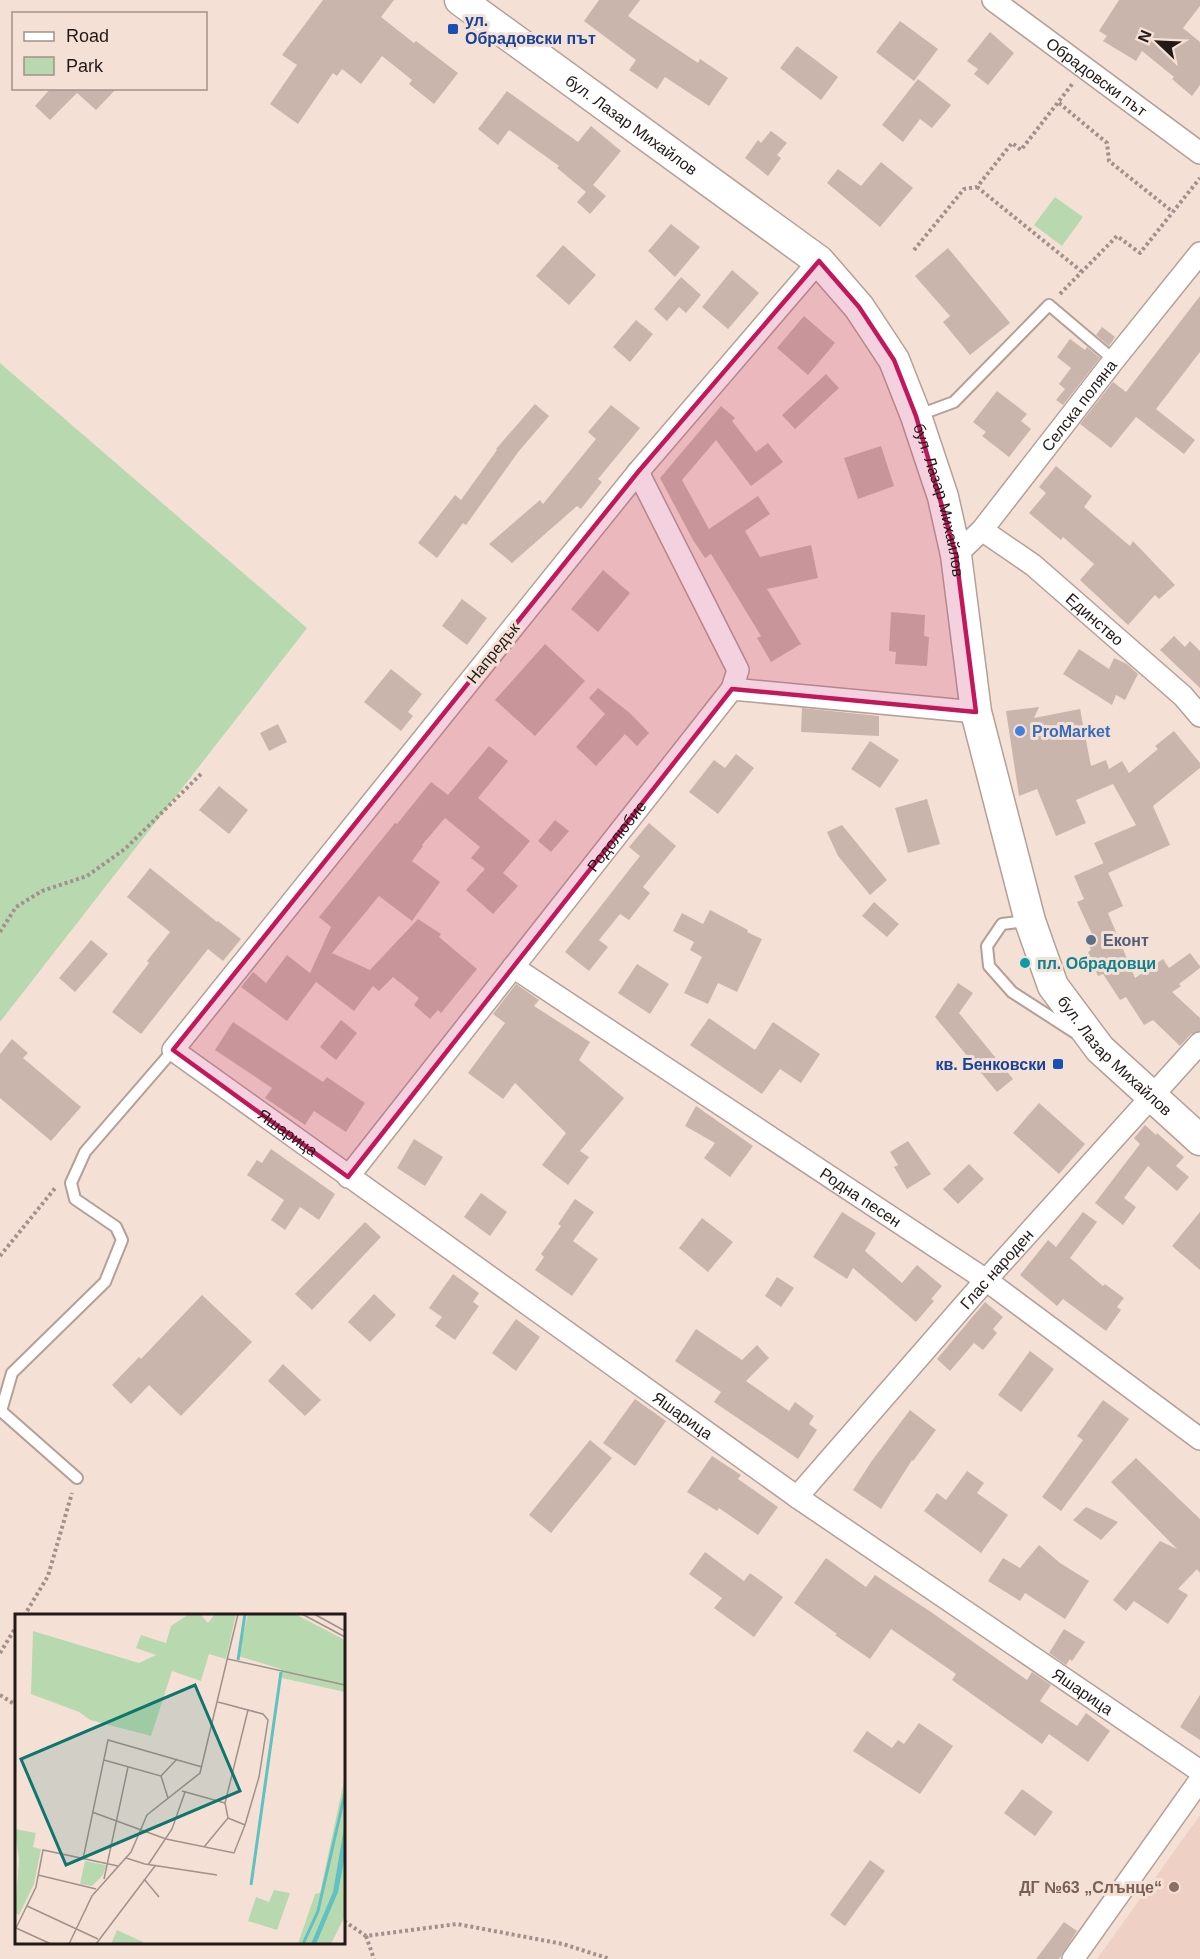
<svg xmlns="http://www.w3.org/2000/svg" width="1200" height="1959" viewBox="0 0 1200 1959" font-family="Helvetica,sans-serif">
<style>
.built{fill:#eed1c4}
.green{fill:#b8d9af}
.building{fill:#cab5ac}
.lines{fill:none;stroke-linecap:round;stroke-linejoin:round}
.lane-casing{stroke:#b4a097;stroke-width:14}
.street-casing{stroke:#b4a097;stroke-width:24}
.secondary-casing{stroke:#b4a097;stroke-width:33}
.path{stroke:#a1918a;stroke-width:4;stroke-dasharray:3 3;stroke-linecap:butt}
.lane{stroke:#fff;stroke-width:10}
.street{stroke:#fff;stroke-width:21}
.secondary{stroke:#fff;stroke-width:30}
.marked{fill:#c2185b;fill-opacity:0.2;stroke:#c2185b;stroke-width:4.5;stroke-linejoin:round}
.transit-dot{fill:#1a4fb4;stroke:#f5e0d6;stroke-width:2}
.shop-dot{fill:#3f7fe0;stroke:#f5e0d6;stroke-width:2}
.service-dot{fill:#5c6f8a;stroke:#f5e0d6;stroke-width:2}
.culture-dot{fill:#0f9aa8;stroke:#f5e0d6;stroke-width:2}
.education-dot{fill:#8d6e63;stroke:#f5e0d6;stroke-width:2}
.labels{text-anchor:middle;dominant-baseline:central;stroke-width:6;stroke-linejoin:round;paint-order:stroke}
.transit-label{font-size:16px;font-weight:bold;fill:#164399;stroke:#f5e0d6;text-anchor:start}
.street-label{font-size:16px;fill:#221a17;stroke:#f5e0d6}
.shop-label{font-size:16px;font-weight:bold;fill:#366cbe;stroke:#f5e0d6;text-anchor:start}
.service-label{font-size:16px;font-weight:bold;fill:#4e5e75;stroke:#f5e0d6;text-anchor:start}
.culture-label{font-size:16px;font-weight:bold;fill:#0d838f;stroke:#f5e0d6;text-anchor:start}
.education-label{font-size:16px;font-weight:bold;fill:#785e54;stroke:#f5e0d6;text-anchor:end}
.inset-river{fill:none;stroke:#5fc1c1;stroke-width:3}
.inset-road{fill:none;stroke:#a1918a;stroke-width:1.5}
.view{fill:#0f766e;fill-opacity:0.15;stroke:#0f766e;stroke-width:3}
.inset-edge{fill:none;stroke:#221a17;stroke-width:3}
</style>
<rect width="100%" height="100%" fill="#f5e0d6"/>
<path class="built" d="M1200,1815V1959H1097Z"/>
<path class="green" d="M1055,197L1083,217L1062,246L1034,225Z
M0,363L307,628L0,1022Z"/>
<path class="building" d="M323,0H394L381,17L414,43L416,41L458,73L434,104L409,84L412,80L382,56L361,84L342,69L337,76L333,73L298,124L270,104L297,65L282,55Z
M599,0H640L628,16L698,63L700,59L728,78L709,106L665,77L657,89L629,70L636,60L584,21Z
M1119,0H1200V6L1183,28L1200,42V85L1192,96L1172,79L1174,77L1142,51L1136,61L1103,41L1107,36L1099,31Z
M900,21L938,49L914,81L876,52Z
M990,32L1014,53L988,85L974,74L978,69L967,61Z
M797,46L838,77L821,100L780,68Z
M918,79L951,105L932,128L920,119L903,142L882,125Z
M51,88H117L96,110L77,93L50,120L35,106Z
M507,91L578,142L591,126L621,151L593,185L606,196L590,214L577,202L586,192L557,168L559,166L509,130L498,145L478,129Z
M771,131L787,143L777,155L781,158L768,176L745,158L758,140L761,143Z
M881,162L913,188L880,227L827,183L838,169L861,186Z
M671,224L700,247L675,277L648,251Z
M563,245L596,275L569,305L536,276Z
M948,248L1010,323L970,355L943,322L950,316L915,276Z
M732,270L759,293L728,329L702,307Z
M681,277L701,295L686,313L679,307L667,321L654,309Z
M1200,296V352L1156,409L1195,440L1184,454L1136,417L1111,448L1080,424L1113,382L1126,392Z
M804,316L835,343L808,375L777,348Z
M636,320L653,334L630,362L613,347Z
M1102,327L1115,337L1109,346L1096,335Z
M1070,339L1085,350L1087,347L1100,358L1063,405L1056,400L1065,389L1059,384L1071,368L1057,357Z
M826,374L839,388L795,429L782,415Z
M997,391L1027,414L1021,421L1031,429L1009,457L982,436L986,432L973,422Z
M535,404L549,416L519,451L466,525L463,523L437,558L418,543L455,495L461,500L497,450L496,449Z
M611,405L640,428L598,479L602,482L581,509L577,506L512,563L489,544L540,500L543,504L596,439L588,432Z
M721,406L735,418L732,421L756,452L768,443L783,462L751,486L716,440L682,480L709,529L758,496L770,514L745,531L760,557L811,545L818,578L767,589L801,644L771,662L757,638L761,636L711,554L705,558L693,540L660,478Z
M881,446L894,486L858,499L844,458Z
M1056,466L1092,496L1084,507L1130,546L1133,541L1175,585L1159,599L1155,595L1128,625L1080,580L1094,564L1063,537L1061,540L1029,513L1046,493L1039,487Z
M603,570L630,593L598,632L571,609Z
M462,599L487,618L467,645L442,626Z
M891,612L925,615L924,636L929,637L927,666L895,664L896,652L889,651Z
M1174,636L1185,647L1190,641L1200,651V688L1160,650Z
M545,644L585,681L535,736L495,700Z
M1079,649L1109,669L1114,658L1127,664L1138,674L1125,700L1116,695L1112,705L1063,674Z
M391,669L422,694L408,712L413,716L401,731L364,702Z
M598,688L631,714L649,733L637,746L625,734L596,766L576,747L605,714L589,698Z
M1039,707L1034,718L1080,709L1091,766L1106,760L1109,769L1122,761L1129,773L1158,749L1155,746L1174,731L1200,763V768L1153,806L1170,845L1108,873L1094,843L1136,825L1113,784L1076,800L1086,823L1056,836L1037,789L1019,796L1006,711Z
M802,708L879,716V736L801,732Z
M278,724L287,742L269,751L260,733Z
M870,741L899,760L880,788L851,769Z
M489,746L508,761L478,798L530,841L503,873L518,886L493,914L466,890L485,869L471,858L480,847L445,818L422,845L423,846L412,861L440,882L412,921L379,896L332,953L370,970L418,919L441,934L439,937L477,969L441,1013L438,1010L430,1019L414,1005L419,998L393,977L379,991L373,986L354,1011L316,982L287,1021L241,987L253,972L266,983L287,955L310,973L331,927L319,917L395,823L397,824L431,782L448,795Z
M736,754L754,768L718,814L689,792L714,760L725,768Z
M219,786L248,810L229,834L199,810Z
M927,799L940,844L908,853L895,808Z
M555,820L569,831L551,852L538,841Z
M649,823L676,846L643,887L650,893L629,920L620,914L599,940L608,947L589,971L565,952L640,856L629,847Z
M842,825L887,880L870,895L838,856L827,832Z
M1104,863L1123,906L1108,913L1135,978L1163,959L1169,968L1190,953L1200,966V968L1179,984L1181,986L1172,992L1200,1018V1031L1191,1034L1180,1046L1153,1020L1144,1025L1126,997L1120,1000L1103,974L1098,976L1088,952L1091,950L1085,937L1092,934L1077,902L1084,899L1074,876Z
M150,868L217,922L218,921L241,939L223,961L208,949L141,1034L112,1012L149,963L147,961L170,932L127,897Z
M874,902L899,924L887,937L862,916Z
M710,910L748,930L747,932L762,939L737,992L718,983L708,1004L684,993L702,957L690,950L694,942L673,931L682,913L703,924Z
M91,940L108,954L75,992L59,978Z
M637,964L669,984L650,1014L618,993Z
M958,983L973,993L959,1013L1013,1079L997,1092L935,1017Z
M516,984L539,1000L534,1006L590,1042L579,1060L624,1098L580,1151L589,1157L568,1185L542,1165L566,1133L515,1083L503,1099L468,1073L505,1023L493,1014Z
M709,1018L755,1050L773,1022L820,1054L801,1083L780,1069L762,1094L690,1045Z
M341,1020L357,1033L336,1060L320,1047Z
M233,1022L323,1082L327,1077L365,1103L346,1132L314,1111L305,1125L265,1098L272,1088L215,1050Z
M12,1039L28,1053L23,1058L81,1107L51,1141L0,1098V1054Z
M1039,1103L1085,1144L1059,1174L1013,1133Z
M696,1106L753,1146L730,1177L704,1158L715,1143L685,1126Z
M1145,1125L1156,1135L1157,1133L1184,1157L1176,1166L1189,1177L1177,1191L1148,1166L1124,1198L1136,1207L1123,1225L1095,1203L1140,1144L1134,1138Z
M414,1139L443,1157L425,1186L397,1168Z
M908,1141L931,1174L907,1189L894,1167L898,1165L890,1152Z
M271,1149L335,1194L319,1220L300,1207L285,1230L271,1220L284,1200L247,1175L257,1160L262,1163Z
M969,1164L984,1179L958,1204L943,1189Z
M481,1193L507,1212L490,1236L464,1217Z
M575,1199L594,1212L573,1241L598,1259L572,1296L535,1270L544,1257L541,1254L561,1226L558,1224Z
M842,1212L876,1233L865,1251L902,1283L917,1265L942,1286L931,1299L934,1301L916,1322L853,1268L847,1279L813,1257Z
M1083,1212L1097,1222L1070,1258L1103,1286L1105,1284L1124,1298L1117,1307L1121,1310L1106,1331L1063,1299L1057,1306L1020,1275L1048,1240L1056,1247Z
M1200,1212V1270L1172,1246Z
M702,1218L733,1242L708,1272L679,1248Z
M365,1222L381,1237L312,1310L295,1294Z
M453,1274L479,1293L473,1302L479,1306L455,1340L435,1326L442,1317L429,1308Z
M777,1277L794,1288L781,1307L765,1296Z
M374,1294L396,1315L370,1342L348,1322Z
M202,1295L252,1342L181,1416L149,1385L131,1404L112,1385L139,1357L141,1359Z
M985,1302L1003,1317L993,1329L997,1333L983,1350L974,1343L950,1371L937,1359Z
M516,1319L540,1337L516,1371L492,1353Z
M696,1329L742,1360L757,1345L769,1358L746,1381L789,1411L795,1402L814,1416L809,1424L817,1430L798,1459L714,1402L721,1392L675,1361Z
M1030,1351L1054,1369L1021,1412L998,1395Z
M283,1364L321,1400L305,1416L268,1381Z
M635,1399L666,1421L635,1466L603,1443Z
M1103,1400L1129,1419L1061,1511L1042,1497L1083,1440L1077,1436Z
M910,1410L936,1430L913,1461L912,1460L881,1509L853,1490L871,1462Z
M590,1440L612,1458L551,1533L529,1515Z
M712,1456L741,1475L738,1479L778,1507L758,1535L719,1508L717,1511L687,1492Z
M1136,1458L1200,1519V1573L1197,1569L1178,1589L1188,1595L1168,1624L1134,1601L1126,1611L1113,1600L1160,1541L1177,1549L1111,1482Z
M967,1471L984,1483L977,1493L1008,1515L981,1553L924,1511L937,1493L946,1500Z
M1086,1507L1118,1522L1101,1540L1073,1520Z
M1039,1545L1060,1563L1089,1581L1065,1619L1025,1593L1020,1601L988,1581L1003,1558L1020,1568Z
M705,1552L744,1581L750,1573L783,1597L754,1637L714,1608L722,1598L689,1574Z
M826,1558L866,1587L875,1575L931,1612L1027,1680L1032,1672L1051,1685L1040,1701L1077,1726L1086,1713L1110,1731L1088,1762L1049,1734L1042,1744L952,1680L956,1674L891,1629L870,1659L835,1635L837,1634L794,1603Z
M1064,1629L1085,1642L1072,1661L1070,1659L1066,1665L1049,1653Z
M1200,1695V1740L1180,1727Z
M919,1723L953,1746L920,1794L853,1751L867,1731L892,1748L898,1740L904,1744Z
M1022,1789L1053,1812L1035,1836L1004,1813Z
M870,1860L885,1871L845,1926L830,1915Z
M1064,1922L1077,1931L1059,1959H1036Z"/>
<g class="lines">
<defs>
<path id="lane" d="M919,415L954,402L1049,305L1114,360
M1027,921L1002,924L987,946L989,966L1012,992L1074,1032
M77,1478L1,1411L12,1373L105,1282L122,1240L116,1227L75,1199L71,1183L85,1152L175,1048"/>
<g id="street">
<path id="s1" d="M993,0L1200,153"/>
<path id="s2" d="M819,261L638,472L173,1050L797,1497L1200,1771"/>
<path d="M638,472L738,670L732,689"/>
<path id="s3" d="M982,530L1033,565L1183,696L1200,716"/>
<path id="s4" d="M956,555L982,530L1114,360L1200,253"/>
<path id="s5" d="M513,967L986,1280L1200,1439"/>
<path id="s6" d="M348,1177L732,689L976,712"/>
<path id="s7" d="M797,1497L986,1280L1200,1043"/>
<path d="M1073,1959L1200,1780"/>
</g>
<g id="secondary">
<path id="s8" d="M460,0L819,261L859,307L894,360L916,416L943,497L956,555L976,712L1030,921L1053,986L1100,1049L1200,1140"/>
</g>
</defs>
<use href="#lane" class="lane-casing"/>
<use href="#street" class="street-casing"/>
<use href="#secondary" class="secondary-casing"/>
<path class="path" d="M1059,103L1107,143L1109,161L1173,212
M977,187L1081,271
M914,250L964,189L977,187L1012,143L1021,150L1073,83
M1060,294L1117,236L1140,253L1200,178
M0,932L16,907L42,891L87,876L125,849L202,773
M0,1256L56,1187
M24,1616L48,1576L72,1493
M0,1653L16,1627
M0,1695L16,1705
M344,1921L366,1936L457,1924L563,1944L610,1959
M366,1936L374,1959"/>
<use href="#lane" class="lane"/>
<use href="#street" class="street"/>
<use href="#secondary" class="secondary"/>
</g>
<path class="marked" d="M819,261L859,307L894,360L916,416L956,555L976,712L732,689L348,1177L173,1050L638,472Z"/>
<g class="transit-dot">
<rect x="447" y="23" width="12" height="12" rx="3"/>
<rect x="1052" y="1058" width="12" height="12" rx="3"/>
</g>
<circle class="shop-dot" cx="1020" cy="731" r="6"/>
<circle class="service-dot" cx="1091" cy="940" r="6"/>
<circle class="culture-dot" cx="1025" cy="963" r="6"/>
<circle class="education-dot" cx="1174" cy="1887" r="6"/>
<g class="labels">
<g class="transit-label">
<text x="465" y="20">ул.<tspan x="465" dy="18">Обрадовски път</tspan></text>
<text x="1046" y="1064" text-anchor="end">кв. Бенковски</text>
</g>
<g class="street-label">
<text stroke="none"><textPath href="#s1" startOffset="129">Обрадовски път</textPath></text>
<text stroke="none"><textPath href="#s8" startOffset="212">бул. Лазар Михайлов</textPath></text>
<text stroke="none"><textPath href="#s4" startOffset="194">Селска поляна</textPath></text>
<text stroke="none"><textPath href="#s8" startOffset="716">бул. Лазар Михайлов</textPath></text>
<text stroke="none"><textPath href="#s3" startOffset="144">Единство</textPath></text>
<text transform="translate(493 653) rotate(-51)">Напредък</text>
<text stroke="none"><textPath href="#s6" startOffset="434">Родолюбие</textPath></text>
<text stroke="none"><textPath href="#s8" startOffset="1310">бул. Лазар Михайлов</textPath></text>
<text stroke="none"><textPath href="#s2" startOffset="1161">Яшарица</textPath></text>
<text stroke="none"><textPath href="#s5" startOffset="417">Родна песен</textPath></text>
<text stroke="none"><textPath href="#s7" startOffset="303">Глас народен</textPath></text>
<text stroke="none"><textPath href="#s2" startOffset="1647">Яшарица</textPath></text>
<text stroke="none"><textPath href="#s2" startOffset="2133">Яшарица</textPath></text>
</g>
<g class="shop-label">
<text x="1032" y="731">ProMarket</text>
</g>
<g class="service-label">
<text x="1103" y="940">Еконт</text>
</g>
<g class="culture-label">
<text x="1037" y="963">пл. Обрадовци</text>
</g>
<g class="education-label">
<text x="1162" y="1887">ДГ №63 „Слънце“</text>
</g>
</g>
<g transform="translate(15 1614)">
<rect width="330" height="330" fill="#f5e0d6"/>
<path d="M174,0H185L193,9L200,0H221L211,45L194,40L186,67L157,57L136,122L75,106L64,98L16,80L18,17L124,49L141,41L121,34L126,21L151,29L156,12ZM233,0H280L330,26V78L267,64L266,55L223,42ZM330,162V302L316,330H283L300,280L305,279ZM0,215L21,219L18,233L26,235L19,270L4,301L0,299L4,246ZM70,247L91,251L88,261L77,272L65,270ZM259,276L275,279L262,316L233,307L241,283L254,288ZM102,316L128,328L127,330H96Z" fill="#b8d9af"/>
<path d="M330,208V242L323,278L301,330H296L318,278Z" fill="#5fc1c1"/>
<path class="inset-river" d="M223,46L230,0M236,271L266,58M288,330L303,297L330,179"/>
<path class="inset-road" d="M287,0L330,23M299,0L330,17M213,45L330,71M203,88L248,100L253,106L244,163L230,211M89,146L146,162L153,184M146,162L162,145M167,177L210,189M77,198L151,225L219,239L230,211L213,204M213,204L210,189L233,96M189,233L213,204M111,244L130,250L202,261M68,245L93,126L187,153M133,251L157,215L170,178M23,261L81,275M89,265L113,153M129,265L144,283M12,292L83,325M1,314L21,273L28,236L103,252M1,314L36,330M54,330L77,282L116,238L132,201L185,159L223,0M81,330L140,252"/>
<path class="view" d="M180,71L225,177L51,251L6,145Z"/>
<rect width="330" height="330" class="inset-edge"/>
</g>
<rect x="12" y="12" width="195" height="78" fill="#f5e0d6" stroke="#a1918a" stroke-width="1.5"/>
<rect x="24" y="32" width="30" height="9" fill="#ffffff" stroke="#a1918a" stroke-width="1.5"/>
<text x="66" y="42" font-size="18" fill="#221a17">Road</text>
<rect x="24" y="57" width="30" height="18" fill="#b8d9af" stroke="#a1918a" stroke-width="1.5"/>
<text x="66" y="72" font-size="18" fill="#221a17">Park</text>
<g transform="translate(1158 42) rotate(293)" stroke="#f5e0d6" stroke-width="4.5" paint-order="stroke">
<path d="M0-4.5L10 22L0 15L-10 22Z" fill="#221a17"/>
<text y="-9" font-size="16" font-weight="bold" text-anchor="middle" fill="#221a17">N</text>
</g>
</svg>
